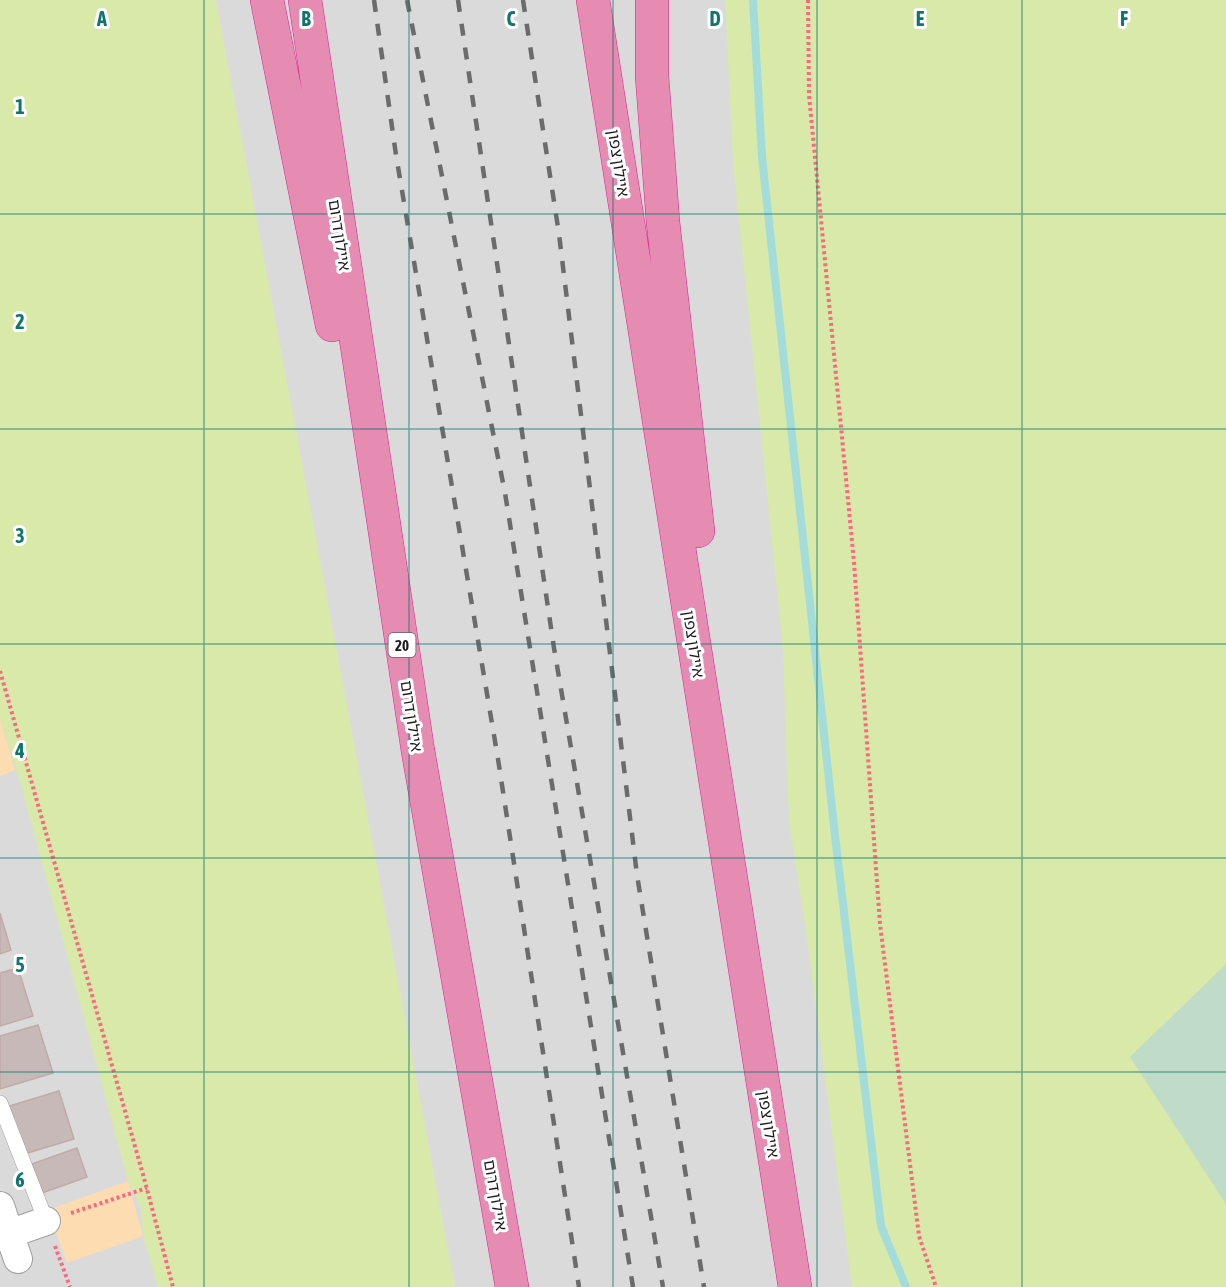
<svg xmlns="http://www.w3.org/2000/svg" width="1226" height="1287" viewBox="0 0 1226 1287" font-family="'Asap Condensed','Noto Sans Hebrew',sans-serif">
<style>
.residential{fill:#dbdadb}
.grass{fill:#d8e9a9}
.wetland{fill:#c0dcc9}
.sand{fill:#fedcb1}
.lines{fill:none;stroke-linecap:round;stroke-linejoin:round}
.stream{stroke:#a4dcdb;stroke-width:8}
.building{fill:#c6b9b7;stroke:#c0aba6;stroke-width:1.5}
.lane-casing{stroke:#9e9e9e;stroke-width:16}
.street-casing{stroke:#9e9e9e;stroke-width:30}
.highway-casing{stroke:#d7258d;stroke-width:34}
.path{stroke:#f86a7e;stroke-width:4;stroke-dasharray:3 3;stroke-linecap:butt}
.lane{stroke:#fff;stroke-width:15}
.street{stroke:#fff;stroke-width:28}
.highway{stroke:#e68bb2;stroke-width:33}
.rail{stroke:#6b6b6b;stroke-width:4.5;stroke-dasharray:12 12;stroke-linecap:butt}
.grid{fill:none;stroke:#0f766e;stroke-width:1.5;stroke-opacity:0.55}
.labels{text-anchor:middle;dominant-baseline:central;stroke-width:6;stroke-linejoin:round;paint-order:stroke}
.shield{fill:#fff;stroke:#616161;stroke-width:1.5}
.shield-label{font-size:15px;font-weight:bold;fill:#1d1d1d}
.street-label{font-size:16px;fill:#1d1d1d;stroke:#fff}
.grid-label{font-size:20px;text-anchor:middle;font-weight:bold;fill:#0f766e;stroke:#fff;stroke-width:6;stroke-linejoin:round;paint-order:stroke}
</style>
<rect width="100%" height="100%" fill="#eee8e3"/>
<path class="residential" d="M0,0H1226V1287H0Z"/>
<path class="grass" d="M0,0H216L455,1287H158L143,1236L141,1208L128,1181L21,785L0,719Z
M725,0H1226V1287H852L807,938L789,821L783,649L733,161Z"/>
<path class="wetland" d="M1226,964V1204L1130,1057Z"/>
<path class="sand" d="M0,719L15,770L0,776Z
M128,1181L143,1236L67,1263L48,1210Z"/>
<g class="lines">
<path class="stream" d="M753,0L762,157L835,836L881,1226L906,1287"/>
</g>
<path class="building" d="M0,913L11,950L0,954Z
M18,968L33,1016L0,1026V973Z
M38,1025L53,1073L0,1089V1036Z
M59,1091L74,1139L21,1155L6,1107Z
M77,1148L87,1177L42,1193L32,1164Z"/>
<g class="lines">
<defs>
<path id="lane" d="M0,1103L46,1221"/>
<path id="street" d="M0,1206L18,1259
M0,1237L46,1221"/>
<path id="highway" d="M267,0L332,325
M305,0L418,751L512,1287
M593,0L795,1287
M652,0V76L663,222L698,531"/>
</defs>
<use href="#lane" class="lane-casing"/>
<use href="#street" class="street-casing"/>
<use href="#highway" class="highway-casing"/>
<path class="path" d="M808,0L809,95L854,562L880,924L919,1236L936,1287
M0,671L144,1178L173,1287
M71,1213L147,1188
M55,1246L70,1287"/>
<use href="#lane" class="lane"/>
<use href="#street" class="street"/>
<use href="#highway" class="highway"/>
<path class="rail" d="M374,0L396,155L498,759L579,1287
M407,0L505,493L633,1287
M458,0L554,648L663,1287
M523,0L559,234L637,875L704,1287"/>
</g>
<path class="grid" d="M204,0V1287M409,0V1287M613,0V1287M817,0V1287M1022,0V1287M0,214H1226M0,429H1226M0,644H1226M0,858H1226M0,1072H1226"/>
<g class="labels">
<rect class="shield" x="388.5" y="633" width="27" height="24" rx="4.5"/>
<g class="shield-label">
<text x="402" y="645">20</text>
</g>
<g class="street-label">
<text transform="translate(619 163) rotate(81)">איילון צפון</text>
<text transform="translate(340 235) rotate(81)">איילון דרום</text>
<text transform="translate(694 644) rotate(81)">איילון צפון</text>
<text transform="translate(412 716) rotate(81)">איילון דרום</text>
<text transform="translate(769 1124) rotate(81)">איילון צפון</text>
<text transform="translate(496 1195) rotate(80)">איילון דרום</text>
</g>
</g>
<g class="grid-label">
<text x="102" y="26">A</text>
<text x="306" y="26">B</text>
<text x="511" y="26">C</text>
<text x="715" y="26">D</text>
<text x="920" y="26">E</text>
<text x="1124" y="26">F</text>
<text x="20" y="114">1</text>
<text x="20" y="329">2</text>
<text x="20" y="543">3</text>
<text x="20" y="758">4</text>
<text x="20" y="972">5</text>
<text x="20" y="1187">6</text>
</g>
</svg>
